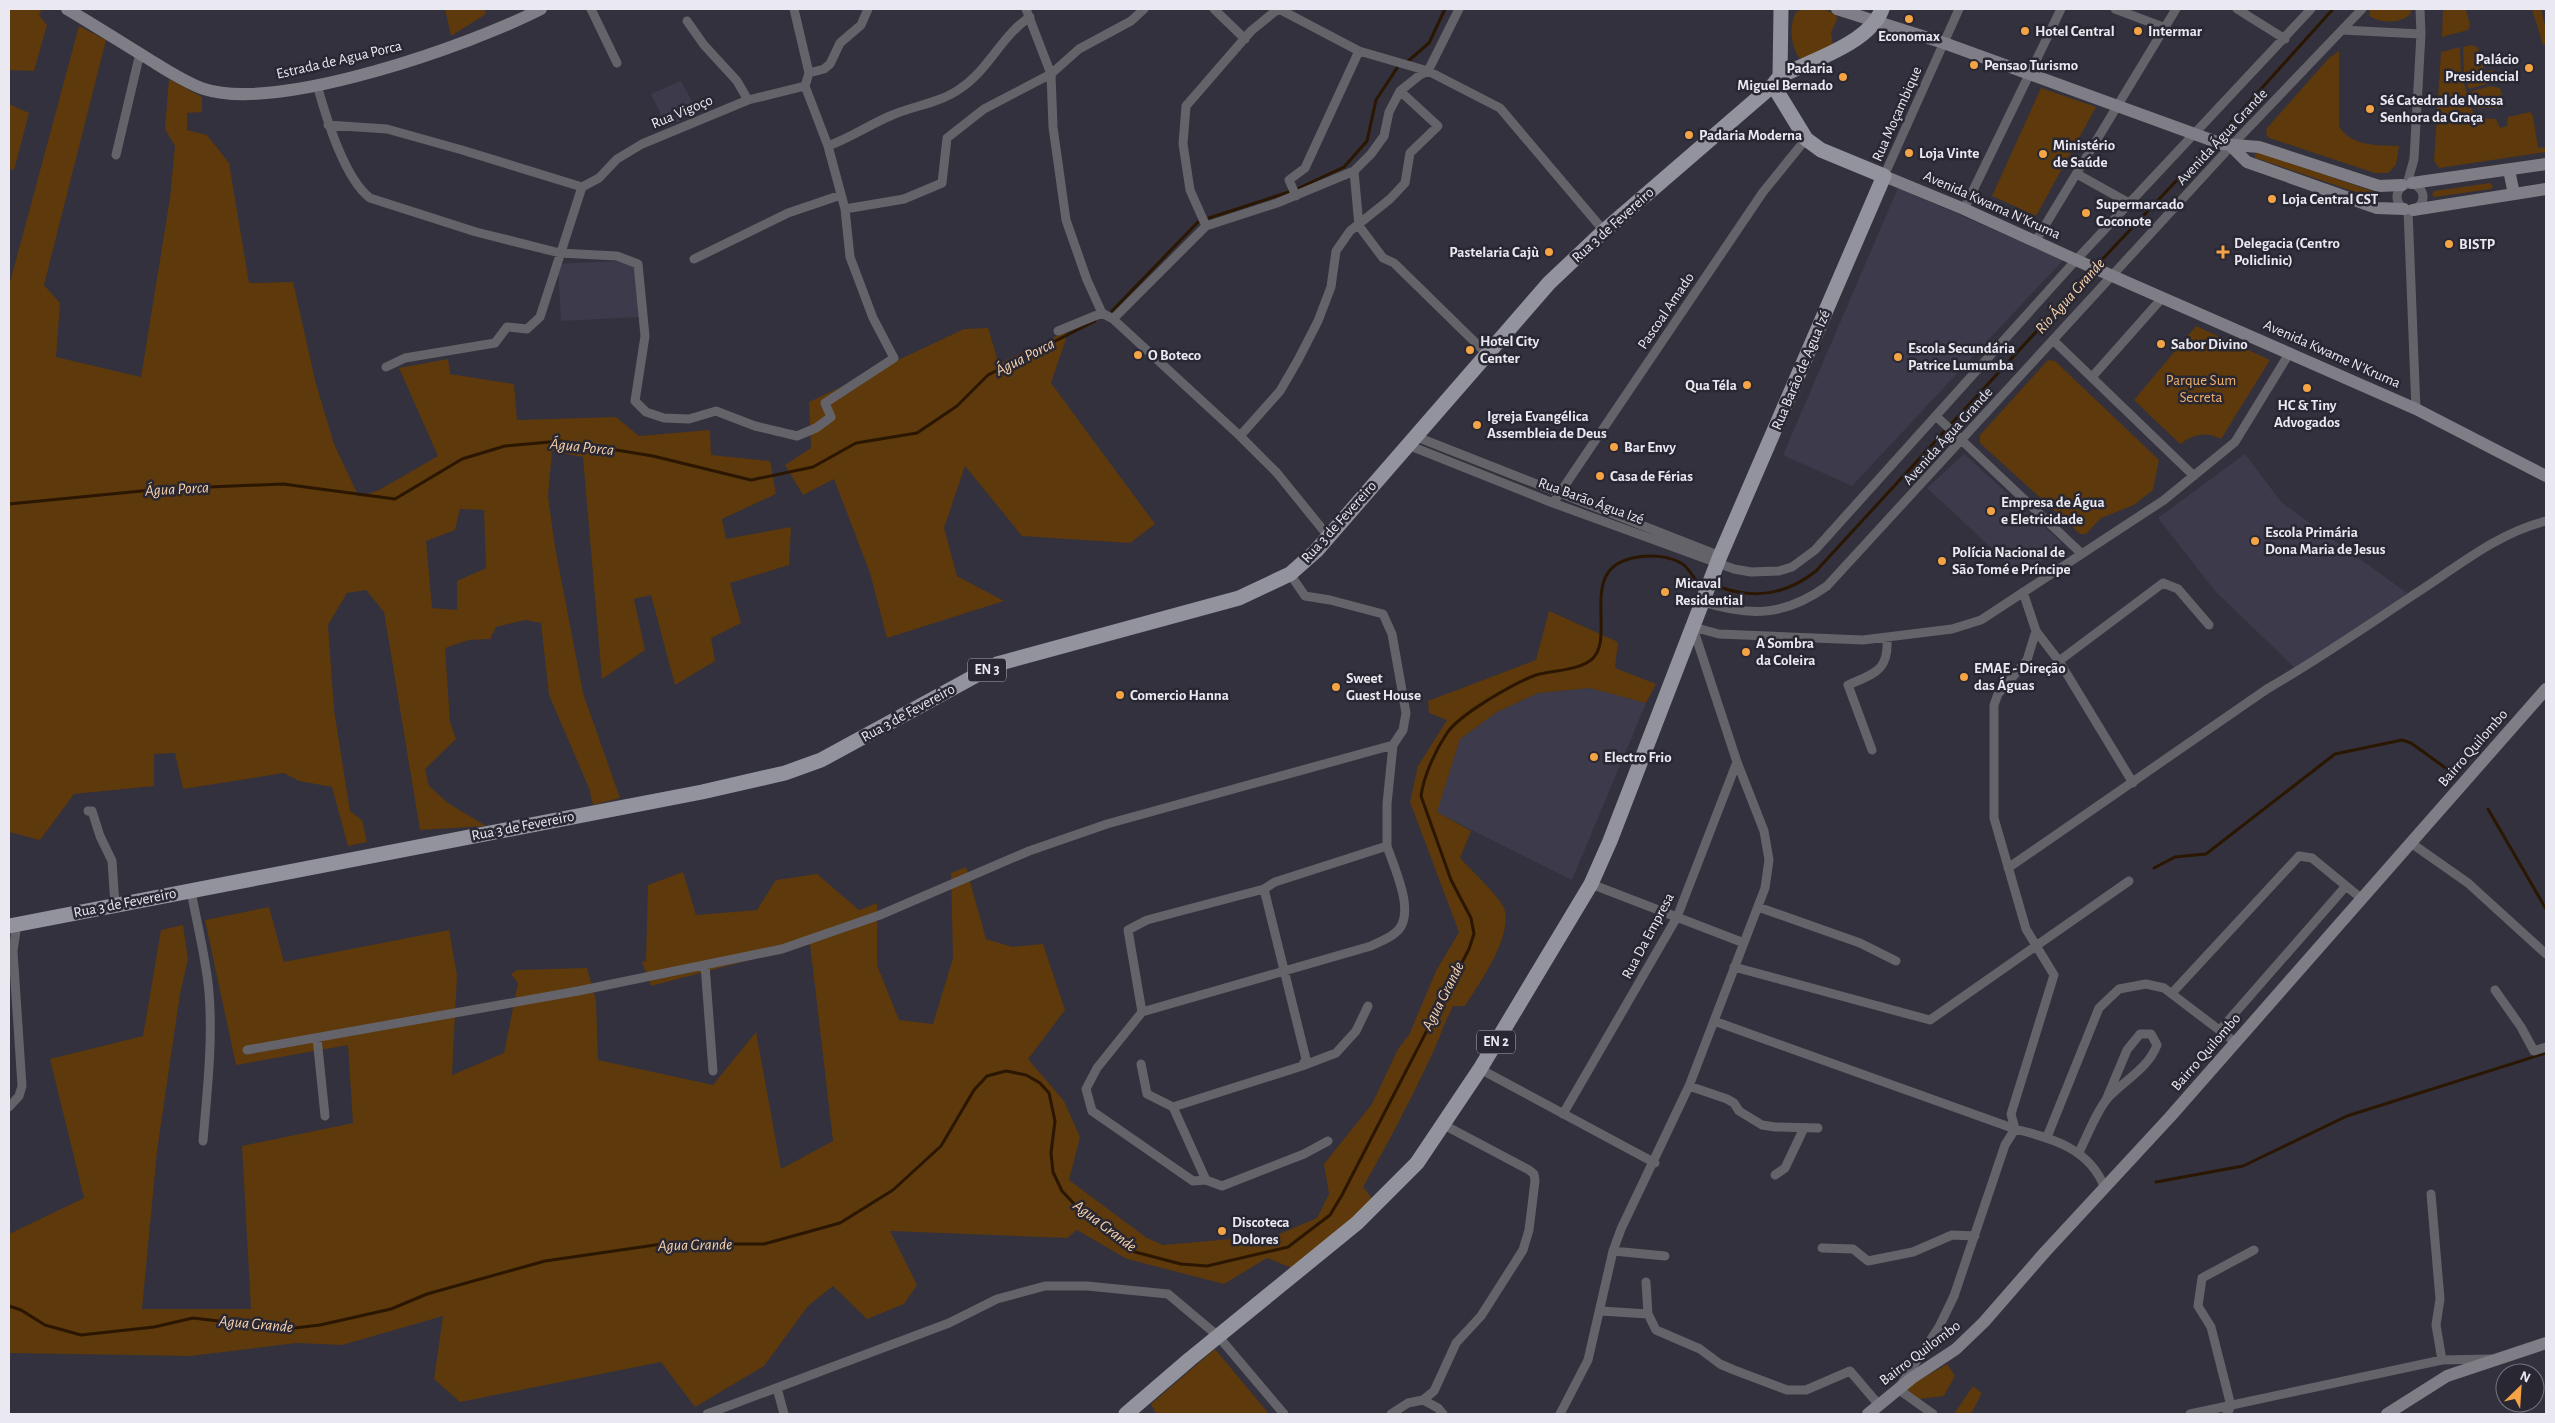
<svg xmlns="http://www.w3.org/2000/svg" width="2555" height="1423" viewBox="0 0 2555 1423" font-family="'Alegreya Sans',sans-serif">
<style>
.built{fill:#3d3b4b}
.green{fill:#5d390c;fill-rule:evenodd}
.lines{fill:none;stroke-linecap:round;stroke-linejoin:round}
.stream{stroke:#2b1701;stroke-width:3}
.street{stroke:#646369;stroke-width:9}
.secondary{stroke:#7f7e87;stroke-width:12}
.primary{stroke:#93939e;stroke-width:15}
.poi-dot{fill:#f4a345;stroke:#282732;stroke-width:2}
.labels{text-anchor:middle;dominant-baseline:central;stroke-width:5;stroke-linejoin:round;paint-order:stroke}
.shield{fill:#282732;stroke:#b0afb8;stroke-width:1}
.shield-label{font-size:14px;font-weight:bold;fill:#eae9f1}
.poi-label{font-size:15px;font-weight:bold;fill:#eae9f1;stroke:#282732;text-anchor:start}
.street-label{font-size:15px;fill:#eae9f1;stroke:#282732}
.park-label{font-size:15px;fill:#f0b16f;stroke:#282732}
.water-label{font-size:16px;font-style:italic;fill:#f8d2ac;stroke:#282732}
</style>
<rect width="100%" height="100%" fill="#32313d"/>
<path class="built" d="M681,81L698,112L667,127L651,94Z
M1898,188L2063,260L1852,486L1783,455Z
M638,260L641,317L561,321L558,264Z
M1964,454L2062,543L2023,577L1927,488Z
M2245,454L2281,502L2407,593L2296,669L2215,591L2158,518Z
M1590,688L1646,703L1572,880L1436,812L1460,739L1497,712L1538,693Z"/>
<path class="green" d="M9,9H42L39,15L47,25L34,71L9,70Z
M445,9H485L486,14L451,36Z
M1805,9H1822L1836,14L1837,20L1831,32L1833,46L1808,58H1799C1790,43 1789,27 1796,12Z
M2370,9H2412C2410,25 2376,24 2369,15Z
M2443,9H2468L2466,10L2470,25L2468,30L2442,37Z
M2532,9H2541L2546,29V44L2543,45Z
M79,26L106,40L44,285L60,303L56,357L141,377L170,198L175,146L165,129L169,79L202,97V112L187,113V130L207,135L229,163L249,283L293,282L316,384L334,444L359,497L379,490L438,456L399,368L448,359L450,374L514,384L517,420L616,417L639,436L710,430L711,455L770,461L776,494L722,519L726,539L791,527L789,565L730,583L741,623L711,638L715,661L675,685L651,595L634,599L645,650L602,679L583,457L552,451L548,496L555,547L583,693L620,798L593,805L589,788L549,695L541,623L525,620L496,627L490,639L469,640L445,648L450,722L456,739L425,769L429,786L448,803L486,826L420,830L384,612L366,590L347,593L328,625L334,710L350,811L362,820L367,842L348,846L332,787L299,781L284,773L183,789L175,753L154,754V786L74,794L40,840L9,832V286ZM460,509L484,510L486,568L457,581V610L432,608L426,541L455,530Z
M2472,45L2478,48L2485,72L2493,70L2496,76L2490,83L2469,89L2464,73L2463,47Z
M2460,47L2461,74L2475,118L2496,119L2500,128L2507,126L2508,117L2530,112L2533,116L2538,148L2546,147V152L2439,168L2434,161L2441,52Z
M2339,51V126C2350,147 2379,145 2399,146L2396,165L2388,173H2375L2269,138L2266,134L2267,128L2329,58Z
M2490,86L2500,88L2504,105L2497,108H2475L2470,92Z
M2041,88L2096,107L2036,216L1992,196Z
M9,104L29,113L14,170L9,169Z
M2258,152L2378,193L2380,198L2376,199L2256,158L2254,155Z
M2490,183L2493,186L2491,189L2435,197L2432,195L2434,191Z
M2196,326L2270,360L2221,439C2205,431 2194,434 2180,444L2134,400Z
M988,328L999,364L1065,332L1066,339L1051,383L1155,524L1130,543L1022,536L965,466L944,528L957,576L1004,601L887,638L870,573L834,479L803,495L785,465L811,448L809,402L964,329Z
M2048,360L2055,361L2159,460L2153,490L2134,505L2101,518L2086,534H2080L1980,443V435Z
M1549,611L1618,642L1615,668L1656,684L1646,703L1590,688L1538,693L1497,712L1460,739L1437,812L1471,831L1460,858C1470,869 1499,896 1504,908C1514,935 1479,984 1465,1006H1453C1443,1025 1437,1046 1427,1065C1407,1107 1386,1147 1363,1187L1378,1206L1305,1273L1267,1258L1224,1284L1127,1259L1077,1230L1067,1238L890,1231L917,1285L904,1304L867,1319L833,1286L808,1306L764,1366L695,1407L661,1362L460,1402L434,1379L443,1316L342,1345L296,1343L191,1356L9,1353V1234L84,1198L50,1059L143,1036L161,930L183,925L188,959L180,994L157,1151L142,1309H251L242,1146L353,1123L348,1045L236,1065L205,920L269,907L284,962L449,930L457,975L452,1075L504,1053L518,983L511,974L517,970L587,968L596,1001L598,1060L713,1085L756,1032L781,1169L833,1141L810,944L651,986L642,962L646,961L648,885L683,872L696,915L757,910L776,880L817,874L859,910L877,903V965L899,1020L933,1024L953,958L951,873L966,867L986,939L1012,947L1043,944L1065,1010L1028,1059L1064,1101L1080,1137L1069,1180L1147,1238L1163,1245L1277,1235L1317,1218L1329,1194L1324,1164L1372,1104L1398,1049L1409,1035L1436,971L1459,932L1410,802L1418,766L1447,720L1429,713L1428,701L1536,660Z
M1215,1349L1269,1414H1156L1151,1404Z
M1947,1364L1955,1376L1944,1396L1918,1399L1905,1388Z
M1973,1386L1982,1393L1971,1414H1954Z"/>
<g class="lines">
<path class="stream" d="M1407,62L1429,43L1445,9
M2216,139L2333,9
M1297,189L1344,167L1367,141L1376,100L1397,68
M1209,218L1292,191
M2096,266L2212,143
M1112,311L1198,222
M9,504L162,489L283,484L395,499L462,459L505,446L561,441L653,456L751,480L813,467L856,443L917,433L957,406L988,375L1095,321
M1717,586C1753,600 1786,595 1816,571L2092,271
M2488,809L2546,909
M2154,868L2175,857L2206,854L2335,754L2402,740L2411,743L2454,774
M2156,1182L2243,1166L2347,1116L2546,1053
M9,1306L21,1310L45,1325L81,1335L154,1327L193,1318L286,1329L320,1325L391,1309L427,1294L545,1261L662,1244H764L840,1223L893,1190L941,1146L974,1090L987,1076L1006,1071L1026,1075L1040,1083L1049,1093L1055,1121L1051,1153L1053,1172L1062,1191L1077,1207L1112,1237L1135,1252L1181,1264L1207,1266L1288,1247L1330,1215L1342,1195L1469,949L1474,934L1471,918L1451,880L1421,796C1424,775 1435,751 1447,733C1460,714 1514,683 1536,675C1553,670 1576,671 1591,660C1611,644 1593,602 1606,576C1617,554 1660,551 1681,563C1687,566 1692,575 1696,580"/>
<path class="street" d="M591,9L617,63
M1026,9L1051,74L1053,127L1066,220L1087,280L1102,313L1113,319L1240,436L1277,473L1328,536
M1214,9L1245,39
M1279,9L1359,51L1428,71L1500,108L1604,231
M2115,9L2163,27
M2237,9L2285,39
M687,21L704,45L737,81L748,100
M2342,30L2421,34
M809,73L824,69L830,64L840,43L861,25L868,9
M317,85C326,117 344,178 370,198L476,232L560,253L617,256L638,264L645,336L635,401L646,412L664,418L689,419L716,411L755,426L797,436L816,428L831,417L825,403L894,358L873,318L850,257L845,209L828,146L805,86L809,73L794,9
M328,125L387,129L462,150L582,187
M828,146C850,138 869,125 890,116C912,106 941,103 961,88C989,69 1002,35 1030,17
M116,155L140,53
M1354,171L1359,226L1383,258L1394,263L1487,354
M2077,174L2129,203
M1884,176L1959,9
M2397 197a13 13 0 1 1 26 0a13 13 0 1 1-26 0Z
M2407,184L2414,159L2421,34L2420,9
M582,187L599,178L617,159L642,144L748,100L805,86
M1296,196L1289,180L1305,168L1359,51
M845,209L904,199L942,183L947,138L984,109L1051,74L1079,49L1131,21L1144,9
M1964,209L2061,9
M2408,210L2416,409
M1206,226L1190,190L1183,144L1186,106L1251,31L1278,9
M2035,242L2176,9
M694,259L788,213L841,195
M1113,319L1206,226L1277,203L1354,171L1371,154L1384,136L1389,112L1400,91L1420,75L1428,71L1459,9
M1058,331L1102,313
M2054,341L2194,476
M386,367L405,358L495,343L507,327L527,329L540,317L582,187
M2092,377L2163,297
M1936,416L2082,554
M1240,436L1280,391L1298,360L1318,321L1331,287L1336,251L1350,231L1390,199L1405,183L1410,153L1438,126L1400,91
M1417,437L1720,556
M1408,445L1553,503L1734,569L1751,572L1779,571L1792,567L1815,550L2076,260L2311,9
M1553,503L1763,192L1806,139
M2023,592L2036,631L2059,661L2133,783
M1703,602C1751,617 1785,616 1827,586L2231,146L2362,9
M1693,627L1719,634L1863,640L1952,629L1981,620L2164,500L2235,442L2290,352
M2059,661L2163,583L2178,589L2209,625
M1872,750L1848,685C1875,673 1889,671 1887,638
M88,811H92L100,836L112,861L115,905
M2411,843L2468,883L2546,954
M2008,868L2267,689C2321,658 2372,622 2424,588C2463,562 2501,532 2546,521
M1591,884L1744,943
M191,891C197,924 206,958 209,992C213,1042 207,1092 203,1141
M1758,907L1860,943L1896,961
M705,965L713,1071
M1734,967L1930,1020L2129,881
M2495,990L2521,1027L2534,1051L2546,1047
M2173,992L2299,856L2312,858L2362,899
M1142,1012L1371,946C1379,942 1388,939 1395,933C1418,916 1394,868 1387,846
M1714,1021L2015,1129C2052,1138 2091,1149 2105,1189
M2220,1030L2346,886
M317,1038L325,1116
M247,1050L578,991L782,949L880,915L1029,851L1107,824L1393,745L1403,730L1406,713L1392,634L1383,614L1330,600L1305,596L1290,574
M1141,1064L1147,1094L1173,1107
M1302,1066L1336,1053L1356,1031L1368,1006
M1480,1069L1655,1163
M1689,1086L1727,1099L1734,1103L1739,1111L1762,1125L1775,1127L1818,1128
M9,1107L19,1096L22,1086L13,951L17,924
M1563,1114L1677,917L1737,762
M2047,1137L2099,1008L2119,989L2146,984L2164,988L2235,1042
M1328,1141L1304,1154L1222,1186L1206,1180L1173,1107L1302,1066L1306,1059L1264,889L1275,882L1387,846V804L1393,745
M2079,1152C2087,1137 2096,1112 2107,1099C2123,1081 2148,1069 2157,1045L2151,1034H2140L2127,1050L2106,1100
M1775,1175L1785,1168L1804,1128
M1206,1180L1193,1181L1092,1111L1086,1089L1097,1068L1142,1012L1128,930L1147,920L1264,889
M2431,1194L2440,1299L2436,1325L2442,1360
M1822,1248L1853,1249L1868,1261L1913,1252L1952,1235L1975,1236
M1613,1251L1665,1256
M1646,1282L1648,1314L1656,1330L1700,1349L1720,1364L1734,1370L1787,1390H1806L1850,1371L1879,1405
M1601,1311L1648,1314
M777,1388L784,1414
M1423,1400L1434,1391L1456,1343L1481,1316L1523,1250L1529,1230L1535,1181L1534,1174L1529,1170L1444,1125
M707,1414L949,1323L997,1299L1045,1286H1087L1168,1294L1218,1336L1284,1414
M1391,1414L1408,1403L1423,1400L1438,1408L1443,1414
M1560,1414L1588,1360L1613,1251L1621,1229L1689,1086L1765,888L1769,860L1764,831L1737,762L1693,628
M1933,1414L1898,1389L1939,1327L1954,1296L2005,1145L2015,1129L2011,1114L2054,975L2026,929L1994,818V705L1998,694L2027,660L2036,631
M2190,1414L2442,1360L2491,1359
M2227,1414L2231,1406L2211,1327L2198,1306L2202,1278L2254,1250"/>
<path class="secondary" d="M67,9C94,25 121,42 147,58C165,69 184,82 204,89C278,113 471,45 541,9
M1837,9L1944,43L2222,144L2259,147L2379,186L2402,185
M2231,146L2247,162L2377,208L2404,209
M2509,170L2514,194
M1884,176L1964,209L2076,260L2416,409L2546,476
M2412,183L2546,164
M2413,210L2546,189
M1868,1414L1912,1378L1956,1349L1984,1322L2045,1252L2170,1117L2546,689
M2387,1414L2447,1376L2546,1343"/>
<path class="primary" d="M1780,76L1781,9
M9,926L702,792L785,773L821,760L997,664L1239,598L1290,574L1316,551L1549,283L1604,231L1773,85L1780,76C1811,61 1870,43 1882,9
M1126,1414L1190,1359L1357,1223L1417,1163L1480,1069L1591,884L1610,841L1720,556L1884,176L1821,150L1806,139L1773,85"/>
</g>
<g class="poi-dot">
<circle cx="1909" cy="19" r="5"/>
<circle cx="2025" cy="31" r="5"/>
<circle cx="2138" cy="31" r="5"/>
<circle cx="1974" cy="65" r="5"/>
<circle cx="2529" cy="68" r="5"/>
<circle cx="1843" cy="77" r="5"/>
<circle cx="2370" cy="109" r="5"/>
<circle cx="1689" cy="135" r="5"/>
<circle cx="1909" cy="153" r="5"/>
<circle cx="2043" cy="154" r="5"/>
<circle cx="2272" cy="199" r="5"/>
<circle cx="2086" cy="213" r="5"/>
<circle cx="2449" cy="244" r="5"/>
<circle cx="1549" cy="252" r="5"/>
<path d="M2220.5 244.5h5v5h5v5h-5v5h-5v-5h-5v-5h5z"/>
<circle cx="2161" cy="344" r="5"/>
<circle cx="1470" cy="350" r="5"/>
<circle cx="1138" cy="355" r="5"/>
<circle cx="1898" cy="357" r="5"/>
<circle cx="1747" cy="385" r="5"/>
<circle cx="2307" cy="388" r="5"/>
<circle cx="1477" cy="425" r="5"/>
<circle cx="1614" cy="447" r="5"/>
<circle cx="1600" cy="476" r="5"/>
<circle cx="1991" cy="511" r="5"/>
<circle cx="2255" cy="541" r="5"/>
<circle cx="1942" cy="561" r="5"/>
<circle cx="1665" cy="592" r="5"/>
<circle cx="1746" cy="652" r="5"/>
<circle cx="1964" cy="677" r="5"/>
<circle cx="1336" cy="687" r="5"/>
<circle cx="1120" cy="695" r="5"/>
<circle cx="1594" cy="757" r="5"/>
<circle cx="1222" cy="1231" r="5"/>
</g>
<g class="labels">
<g class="shield">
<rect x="968" y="658.5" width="38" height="23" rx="4"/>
<rect x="1477" y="1030.5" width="38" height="23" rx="4"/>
</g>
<g class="shield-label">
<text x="987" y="670">EN 3</text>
<text x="1496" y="1042">EN 2</text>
</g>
<g class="poi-label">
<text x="2035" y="31">Hotel Central</text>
<text x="2148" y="31">Intermar</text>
<text x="1909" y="36" text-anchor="middle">Economax</text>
<text x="2519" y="59" text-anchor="end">Palácio<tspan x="2519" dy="17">Presidencial</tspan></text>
<text x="1984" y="65">Pensao Turismo</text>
<text x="1833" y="68" text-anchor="end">Padaria<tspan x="1833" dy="17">Miguel Bernado</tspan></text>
<text x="2380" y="100">Sé Catedral de Nossa<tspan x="2380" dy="17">Senhora da Graça</tspan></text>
<text x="1699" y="135">Padaria Moderna</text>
<text x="2053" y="145">Ministério<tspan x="2053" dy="17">de Saúde</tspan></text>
<text x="1919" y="153">Loja Vinte</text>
<text x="2282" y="199">Loja Central CST</text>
<text x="2096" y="204">Supermarcado<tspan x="2096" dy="17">Coconote</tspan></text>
<text x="2234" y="243">Delegacia (Centro<tspan x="2234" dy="17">Policlinic)</tspan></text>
<text x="2459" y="244">BISTP</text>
<text x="1539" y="252" text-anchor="end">Pastelaria Cajù</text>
<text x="1480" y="341">Hotel City<tspan x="1480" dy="17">Center</tspan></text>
<text x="2171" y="344">Sabor Divino</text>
<text x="1908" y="348">Escola Secundária<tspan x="1908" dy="17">Patrice Lumumba</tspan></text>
<text x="1148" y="355">O Boteco</text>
<text x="1737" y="385" text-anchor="end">Qua Téla</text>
<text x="2307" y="405" text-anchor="middle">HC &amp; Tiny<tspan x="2307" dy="17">Advogados</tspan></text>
<text x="1487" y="416">Igreja Evangélica<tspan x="1487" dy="17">Assembleia de Deus</tspan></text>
<text x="1624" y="447">Bar Envy</text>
<text x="1610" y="476">Casa de Férias</text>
<text x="2001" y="502">Empresa de Água<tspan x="2001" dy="17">e Eletricidade</tspan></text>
<text x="2265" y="532">Escola Primária<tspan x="2265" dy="17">Dona Maria de Jesus</tspan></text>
<text x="1952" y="552">Polícia Nacional de<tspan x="1952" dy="17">São Tomé e Príncipe</tspan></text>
<text x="1675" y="583">Micaval<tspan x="1675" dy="17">Residential</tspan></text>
<text x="1756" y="643">A Sombra<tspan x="1756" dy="17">da Coleira</tspan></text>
<text x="1974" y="668">EMAE - Direção<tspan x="1974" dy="17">das Águas</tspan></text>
<text x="1346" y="678">Sweet<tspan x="1346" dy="17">Guest House</tspan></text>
<text x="1130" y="695">Comercio Hanna</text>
<text x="1604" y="757">Electro Frio</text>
<text x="1232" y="1222">Discoteca<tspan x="1232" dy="17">Dolores</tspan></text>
</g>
<g class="street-label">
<text transform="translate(339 60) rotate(-13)">Estrada de Agua Porca</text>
<text transform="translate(682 112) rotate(-23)">Rua Vigoço</text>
<text transform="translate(1897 114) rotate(-66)">Rua Moçambique</text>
<text transform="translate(2222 137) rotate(-47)">Avenida Água Grande</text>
<text transform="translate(1992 205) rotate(24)">Avenida Kwama N’Kruma</text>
<text transform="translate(1613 225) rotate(-42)">Rua 3 de Fevereiro</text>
<text transform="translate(1666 311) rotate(-56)">Pascoal Amado</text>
<text transform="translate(2332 354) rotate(24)">Avenida Kwame N’Kruma</text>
<text transform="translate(1801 370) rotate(-67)">Rua Barão de Agua Izé</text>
<text transform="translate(1948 436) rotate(-48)">Avenida Água Grande</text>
<text transform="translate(1591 501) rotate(20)">Rua Barão Água Izé</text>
<text transform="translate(1339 522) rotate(-48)">Rua 3 de Fevereiro</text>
<text transform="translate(908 713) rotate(-29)">Rua 3 de Fevereiro</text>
<text transform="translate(2473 748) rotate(-49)">Bairro Quilombo</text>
<text transform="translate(523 826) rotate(-11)">Rua 3 de Fevereiro</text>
<text transform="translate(125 903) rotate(-11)">Rua 3 de Fevereiro</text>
<text transform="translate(1648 936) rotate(-62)">Rua Da Empresa</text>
<text transform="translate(2206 1052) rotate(-49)">Bairro Quilombo</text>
<text transform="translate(1920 1353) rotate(-37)">Bairro Quilombo</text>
</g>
<g class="park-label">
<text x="2201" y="380">Parque Sum<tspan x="2201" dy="17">Secreta</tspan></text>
</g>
<g class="water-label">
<text transform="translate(2070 296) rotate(-48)">Rio Água Grande</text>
<text transform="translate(1025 357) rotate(-27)">Água Porca</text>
<text transform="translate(582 447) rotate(6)">Água Porca</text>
<text transform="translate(177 489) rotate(-3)">Água Porca</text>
<text transform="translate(1443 996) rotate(-63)">Agua Grande</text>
<text transform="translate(1105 1226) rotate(37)">Agua Grande</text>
<text transform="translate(695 1245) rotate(-1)">Agua Grande</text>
<text transform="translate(256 1324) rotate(5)">Agua Grande</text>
</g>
</g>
<rect width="2555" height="1423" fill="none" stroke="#eae9f1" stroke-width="20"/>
<g transform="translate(2520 1388) rotate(25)"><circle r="24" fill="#282732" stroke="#76757e"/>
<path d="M0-4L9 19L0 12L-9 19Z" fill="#f4a345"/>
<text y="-8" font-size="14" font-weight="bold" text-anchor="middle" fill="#eae9f1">N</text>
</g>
</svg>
